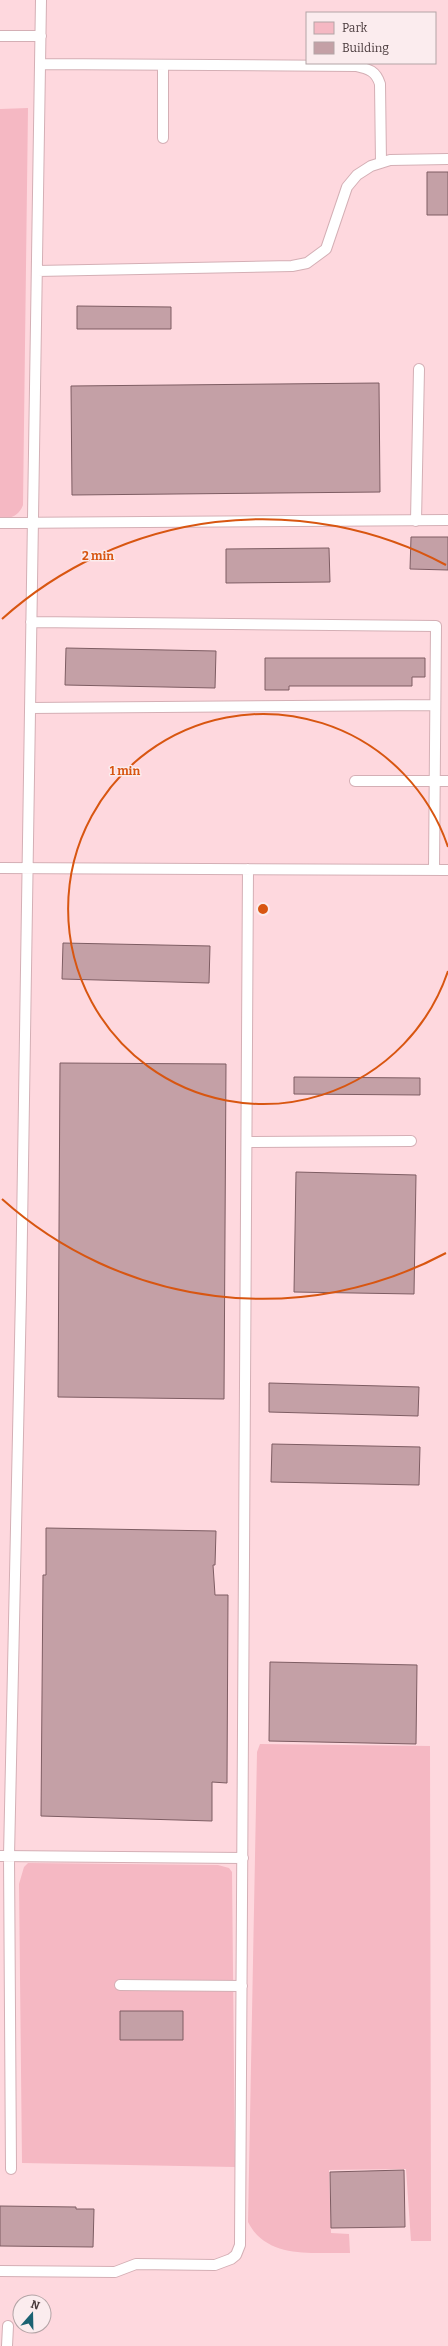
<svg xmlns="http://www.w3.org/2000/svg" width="448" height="2346" viewBox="0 0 448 2346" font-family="Bitter,serif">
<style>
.green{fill:#f5b8c3}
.building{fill:#c4a0a6;stroke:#7e5d63}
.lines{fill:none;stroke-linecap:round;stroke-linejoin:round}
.lane-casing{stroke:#d4afb5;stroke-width:12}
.lane{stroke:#fff;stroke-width:10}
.ring{fill:none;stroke:#d85611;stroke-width:2}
.centre{fill:#d85611;stroke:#fbecee;stroke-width:2}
.ring-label{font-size:12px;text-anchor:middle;font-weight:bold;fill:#d85611;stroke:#fbecee;stroke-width:3;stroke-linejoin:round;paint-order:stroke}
</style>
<rect width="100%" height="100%" fill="#fed8de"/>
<path class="green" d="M28,108L23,505C19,516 10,519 0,518V109Z
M260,1744L430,1746L431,2241H411L406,2169L329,2170L331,2233L349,2234L350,2253C315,2252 267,2260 248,2222L257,1752Z
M28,1863L218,1865L229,1868L232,1872L235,2167L22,2163L19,1884L24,1867Z"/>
<path class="building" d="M427,172H448V215H427Z
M77,306L171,307V329H77Z
M379,383L380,492L72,495L71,386Z
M411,537H448V570L410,569Z
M329,548L330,582L226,583V549Z
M66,648L216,651L215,688L65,685Z
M265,658H425V677H412V686H289V690H265Z
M63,943L210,946L209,983L62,979Z
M60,1063L226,1064L224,1399L58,1397Z
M294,1077L420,1078V1095L294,1094Z
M296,1172L416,1175L414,1294L294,1292Z
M269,1383L419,1387L418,1416L269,1412Z
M272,1444L420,1447L419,1485L271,1482Z
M46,1528L216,1531L215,1565H213L215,1595H228L227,1783L212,1782V1821L41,1816L43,1575H46Z
M270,1662L417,1665L416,1744L269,1741Z
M120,2011H183V2040H120Z
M404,2170L405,2227L331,2228L330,2172Z
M0,2206L76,2207V2209H94L93,2247L0,2246Z"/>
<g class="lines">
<defs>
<path id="lane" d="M0,36H41
M40,64L356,66C369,69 376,71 380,84L381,163
M163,138V65
M37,271L292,266L307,263L326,249L347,187L357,175L371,166L390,160L448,159
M416,521L419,369
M0,523L448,520
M31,622L436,626L434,870
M30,708L435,705
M355,781H448
M0,868L448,870
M247,1142L411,1141
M0,1856L243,1858
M120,1985L242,1986
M11,2169L9,1856L21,1294L41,0
M0,2271L115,2272L136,2264L215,2265L231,2259L236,2255L240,2245L248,869
M7,2346L8,2326"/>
</defs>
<use href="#lane" class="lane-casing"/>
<use href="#lane" class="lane"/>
</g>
<g class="ring">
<path d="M448 971A195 195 0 1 1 448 847"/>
<path d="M446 1253A390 390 0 0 1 2 1199M2 619A390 390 0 0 1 446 565"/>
</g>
<circle cx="263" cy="909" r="6" class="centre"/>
<g class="ring-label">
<text x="98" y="560">2 min</text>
<text x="125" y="775">1 min</text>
</g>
<rect x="306" y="12" width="130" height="52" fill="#fbecee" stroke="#b3a4a6"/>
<rect x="314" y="22" width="20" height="12" fill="#f5b8c3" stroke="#b3a4a6"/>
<text x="342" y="32" font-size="12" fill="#47383a">Park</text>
<rect x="314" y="42" width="20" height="12" fill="#c4a0a6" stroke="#b3a4a6"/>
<text x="342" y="52" font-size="12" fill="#47383a">Building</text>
<g transform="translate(32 2314) rotate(20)"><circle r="19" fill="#fbecee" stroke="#b3a4a6"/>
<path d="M0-3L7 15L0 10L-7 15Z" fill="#1b6272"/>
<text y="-6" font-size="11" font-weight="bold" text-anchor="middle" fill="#47383a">N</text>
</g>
</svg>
